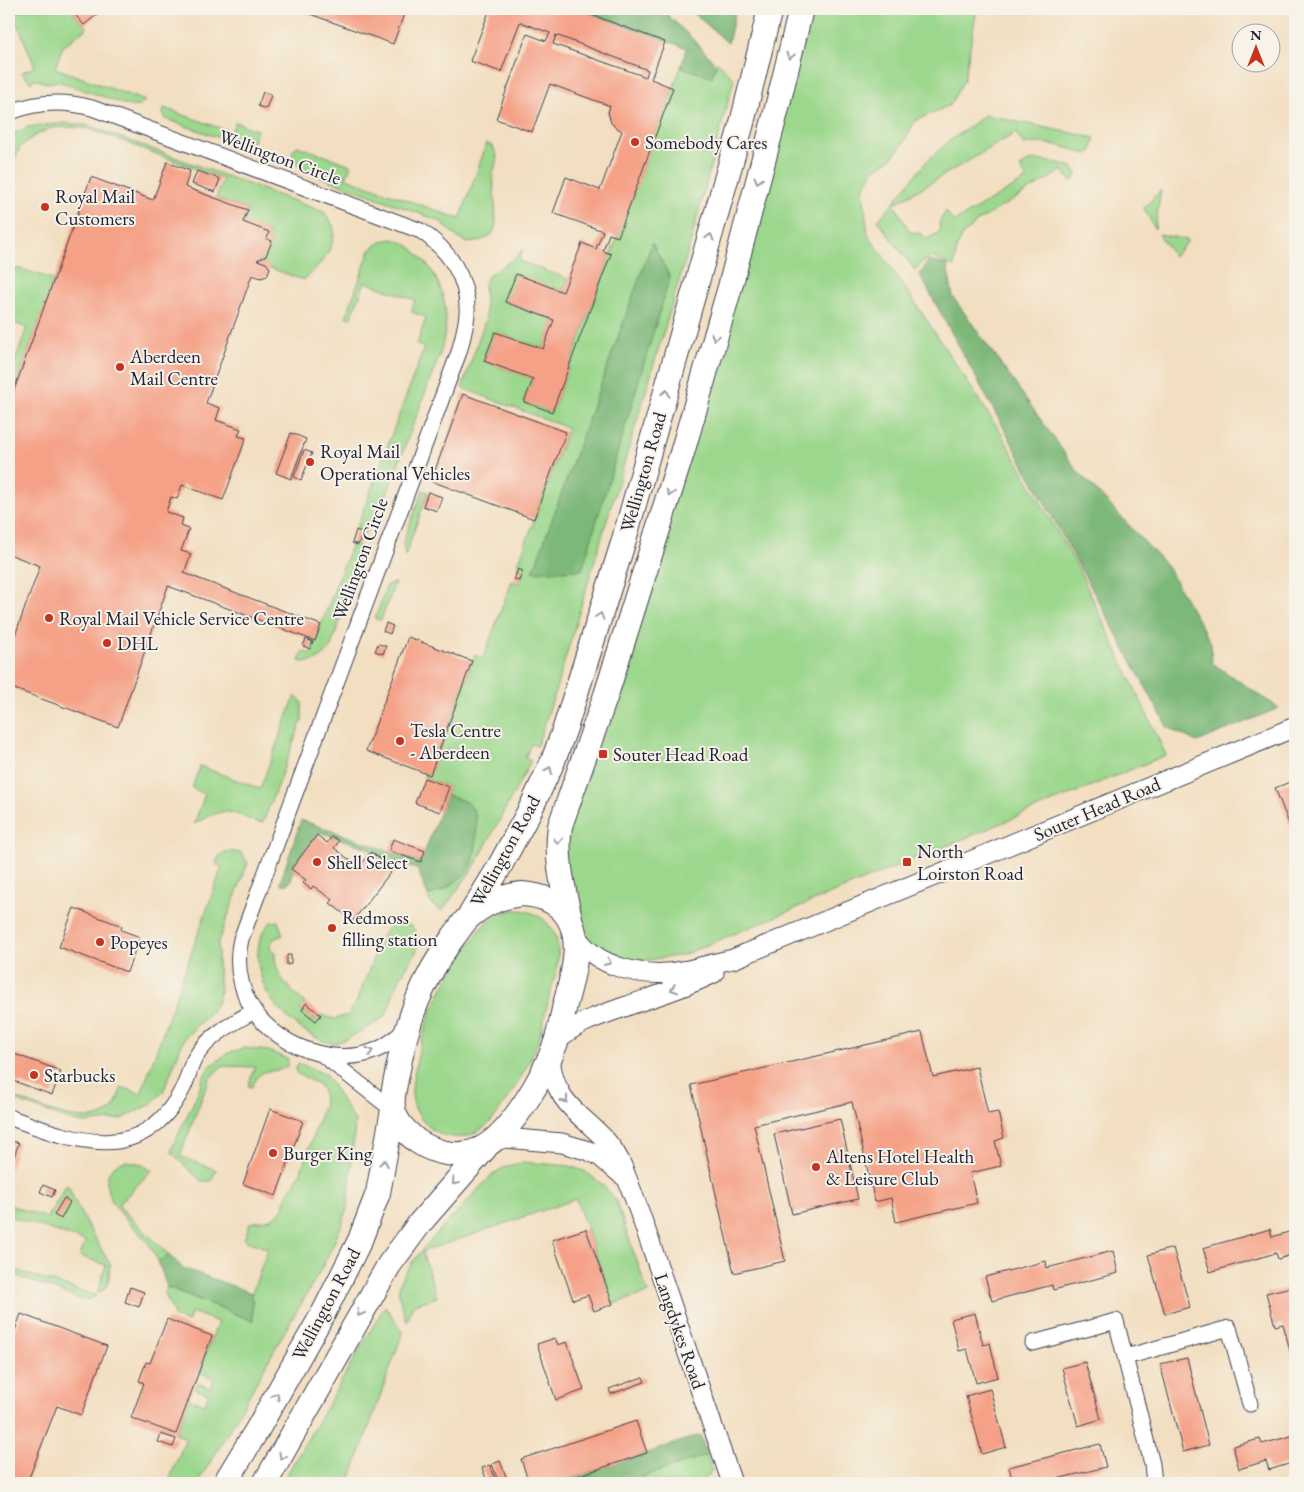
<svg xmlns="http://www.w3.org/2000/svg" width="1304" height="1492" viewBox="0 0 1304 1492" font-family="'EB Garamond',serif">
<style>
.green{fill:#9bd78c;stroke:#5e7c64}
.forest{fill:#7cb878;stroke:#4f6d5a}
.building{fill:#f5a187;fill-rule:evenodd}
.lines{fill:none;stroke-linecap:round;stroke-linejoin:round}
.minor-casing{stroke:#413e4f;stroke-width:17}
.tertiary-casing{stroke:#413e4f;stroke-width:21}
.primary-casing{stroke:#413e4f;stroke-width:26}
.minor{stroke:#fff;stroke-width:15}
.tertiary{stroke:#fff;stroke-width:19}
.primary{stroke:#fff;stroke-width:24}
.oneway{stroke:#9c9ca7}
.poi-dot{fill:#c8321e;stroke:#f7f3e8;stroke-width:2}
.labels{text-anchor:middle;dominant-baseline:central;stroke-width:4;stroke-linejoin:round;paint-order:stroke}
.poi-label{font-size:19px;fill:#22223b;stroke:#f7f3e8;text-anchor:start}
.street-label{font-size:19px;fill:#22223b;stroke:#f7f3e8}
</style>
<rect width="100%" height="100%" fill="#f7f3e8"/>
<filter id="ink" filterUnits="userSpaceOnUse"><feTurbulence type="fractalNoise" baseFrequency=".02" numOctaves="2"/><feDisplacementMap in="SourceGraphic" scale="10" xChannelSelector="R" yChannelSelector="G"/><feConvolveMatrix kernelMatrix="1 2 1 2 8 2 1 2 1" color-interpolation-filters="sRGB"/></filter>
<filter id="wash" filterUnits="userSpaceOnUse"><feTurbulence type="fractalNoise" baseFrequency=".0096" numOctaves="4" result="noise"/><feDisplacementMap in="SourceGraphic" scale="20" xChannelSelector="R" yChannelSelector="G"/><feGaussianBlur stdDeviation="1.12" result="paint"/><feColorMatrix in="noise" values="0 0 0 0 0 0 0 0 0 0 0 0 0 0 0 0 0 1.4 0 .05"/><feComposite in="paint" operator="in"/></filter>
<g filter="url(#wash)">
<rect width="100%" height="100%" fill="#f2dec0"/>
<path class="green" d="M27,9H70L87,28L63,46L55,68L145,101L139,106H129L58,81L47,83L34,79L31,83L22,72L35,67L18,25L9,29V16Z
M801,9H977L964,80L950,105L915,121L904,142L891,159L873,170L863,191L868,235L910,295L1001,433L1077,566L1166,755L683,955L613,965L596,956L565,895L559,858Z
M717,61L734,79L688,251L553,699L537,746L531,744L525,758L531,761L476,864L442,911L431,904L428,896L447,889L471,866L463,801L446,795L449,787L424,778L425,773L430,774L475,655L483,658L512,581L519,583L524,570L517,567L568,428L462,388L486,318L484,283L489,275L514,259L523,249L519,261L568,279L563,292L516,275L506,302L554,320L543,349L495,332L484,361L533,379L524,402L552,412L681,67L712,77Z
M164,108L231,132L235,122L257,130L253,142L241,144L233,143L166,119L163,114Z
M985,115L1095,138L1091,152L1086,154C1065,147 1046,140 1024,145L1016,133L894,204L910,232L919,233L927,239L940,232L939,223L946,211L954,222L1027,179L1020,167L1030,161L1036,160L1059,163L1072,167L1077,174L1075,179L1070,181L1063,170L978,221L962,236L957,247L954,267L932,257L922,262L915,270L878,221L927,161L948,142Z
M64,123L87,125L324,212C327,216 331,221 333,226C339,245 317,270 303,280L270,268L266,263L257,260L266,255L272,241L267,239L269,232L243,222L248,210L216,198L223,179L87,128L63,127L51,128L34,136L20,147L9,172V135L28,127Z
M487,143L493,147L496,153L497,159L493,173L496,220L495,229L491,235L485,239L476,242L468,243L458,238L440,221L302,170L294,158L292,152L297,146L351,165L346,178L460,219Z
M1161,190L1155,229L1144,208Z
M1159,234L1187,240V242L1174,257Z
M392,239C404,241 412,248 421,257C447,286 451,318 440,354L380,512L369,522L365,533L356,530L424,348L417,345L426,317L411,312L415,300L365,282L351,318L346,317L370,250L382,241Z
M16,269H22L54,280L9,404V377L27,328L9,321V275Z
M423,490L428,492L405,556L403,542Z
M352,543L358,545L357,575L330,649C322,659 311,665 299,661L303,651L310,654Z
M395,583L381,620L375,619L387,585Z
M295,696L302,702V720L263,823C250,822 240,813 228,812C217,810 204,819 194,824L205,794L192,788L200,766L260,789Z
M231,851L241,853L248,863L218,942V969L220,989L219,999L214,1008L184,1039L163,1092L151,1104L121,1119L84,1123L72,1121L9,1098V1095C35,1105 88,1132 112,1109C117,1104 119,1093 122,1087L141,1094L222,867L216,864C218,856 222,852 231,851Z
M516,910C540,910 559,928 558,953C558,969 552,986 548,1001C544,1019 540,1039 532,1056C523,1075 511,1094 499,1111C491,1123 481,1132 467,1136C440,1143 412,1120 412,1092C412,1080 416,1067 418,1055C430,1002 451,971 482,927C491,917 501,911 516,910Z
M278,921L283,935L275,938L270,944L271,950L275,951C273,974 289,989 305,1003L300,1009L315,1021L321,1015L334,1019L348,1015L358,999L381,938L391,923C404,922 415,924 418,938C418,942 419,946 417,950C413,959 406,967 401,976C395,989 390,1002 386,1016C376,1023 347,1041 335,1043C326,1044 317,1038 309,1034C294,1024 277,1010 268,994C256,972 252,940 271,922Z
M245,1048L268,1051L288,1059V1065C274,1078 264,1060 252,1087L248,1086L255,1067L222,1066L209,1079L180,1156L216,1170L211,1181H201L172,1153V1148L195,1099L204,1076L210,1066L228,1053Z
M298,1063L325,1074L355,1121L348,1206C335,1251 308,1291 285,1331C256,1382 229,1434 197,1483H168L186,1438L176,1434L189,1399L205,1404L208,1394L195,1389L197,1383L211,1388L214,1378L199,1372L218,1322L192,1312L188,1322L175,1318L164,1291L167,1287L252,1320V1293L268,1249L244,1240L250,1223L270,1219L277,1215L283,1208L290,1189L300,1174L324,1104L323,1091L318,1084L296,1073V1068Z
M127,1161L138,1163L152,1170L118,1205L169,1255L158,1261C154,1254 151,1246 147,1241C133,1225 97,1197 109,1173C113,1165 118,1163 127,1161Z
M523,1162L569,1166L584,1171L602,1184L616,1201L648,1293L613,1304L576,1199L422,1252L437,1297L413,1305L407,1322C404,1312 398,1299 399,1288C402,1266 452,1218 468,1201C478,1190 486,1179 498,1171C506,1166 515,1164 523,1162Z
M67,1184L80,1212L111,1266H109C110,1279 109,1288 97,1294L106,1265L80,1256L85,1241L9,1216V1205L47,1218Z
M9,1268L96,1296L87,1300L80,1299L9,1273Z
M385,1306L403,1332L349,1483H282Z
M707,1455L712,1470L708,1476L701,1483H624Z"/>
<path class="forest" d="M578,9H661L698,44L716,65L712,77L681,67L687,48Z
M689,9H736L728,43Z
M652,243L670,277L582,570L533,572Z
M928,261L947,265L953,297L1076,469L1166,565L1211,643L1212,663L1279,708L1197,742L1168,728L920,275Z
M446,795C455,798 467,800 473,809C479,819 477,855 471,866C461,881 445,890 428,896L418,870L403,863L387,862L368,848L320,832L292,869L294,871L290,882L284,885L280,883L301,820L421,862Z
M169,1255L183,1268L252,1293L253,1321L167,1287L158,1261Z
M700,1435L707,1455L624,1483H558Z"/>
<g id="blocks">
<path class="building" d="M70,9H104L84,25Z
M296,9H406L393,44Z
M490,9H576L665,42L651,79L673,88L618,237L609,234L603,251L611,254L552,412L524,402L533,379L484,361L495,332L543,349L554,320L505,302L516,274L563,292L582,243L596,249L603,231L553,213L566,177L600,190L622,131L614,126L611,123L608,112L610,106L550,84L532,132L496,119L527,34L546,41L550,33L520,22L501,72L470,61ZM556,35L648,70L646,77L553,44Z
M263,92L271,95L266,109L258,106Z
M167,162L190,171L185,187L248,210L243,222L269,232L267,239L272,241L266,256L257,260L266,263L270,268L267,276L261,278L252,275L206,403L220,408L216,420L241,429L238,436L246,438L223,500L182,485L177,499L171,497L166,512L183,518L181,526L189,529L181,551L191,554L184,573L321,625L315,641L168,586L118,727L9,687V652L40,566L9,554V404L91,177L153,200Z
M197,171L220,179L215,192L192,184Z
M463,394L566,432L534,519L431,481Z
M291,433L306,439L291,479L276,473Z
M304,450L312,453L301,480L294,477Z
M428,492L442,497L437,511L423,506Z
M356,530L363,533L358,545L352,543Z
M518,569L523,571L519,581L514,579Z
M386,623L393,626L390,634L383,631Z
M408,637L472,661L430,775L366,751Z
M306,639L313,642L310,649L303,646Z
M378,644L386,646L383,654L375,651Z
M424,778L449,787L440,812L415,803Z
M1295,780V839L1275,788Z
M317,835L327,843L332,836L339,841L334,848L359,867L371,852L393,869L353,921L330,903L333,900L313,886L311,889L303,883L306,880L291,869Z
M393,839L425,851L421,862L389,851Z
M74,908L122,926L121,930L140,937L127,972L59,947Z
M287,955H291V964L287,965Z
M306,1003L321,1015L316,1021L302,1010Z
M922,1032L933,1077L977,1067L988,1114L998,1112L1004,1138L995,1141L1001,1166L970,1173L977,1203L896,1222L891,1198L875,1202L852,1102L754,1125L785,1261L734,1273L691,1085Z
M9,1052L61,1071L52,1095L11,1080L9,1085Z
M270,1109L303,1121L276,1196L243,1184Z
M840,1119L858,1199L792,1214L774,1134Z
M9,1140L19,1143L9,1170Z
M43,1185L55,1190L52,1197L40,1192Z
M64,1198L70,1202L61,1219L54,1215Z
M586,1229L613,1304L594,1311L588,1295L573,1300L552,1240Z
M1270,1229L1272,1237L1295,1230V1254L1278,1259L1276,1253L1210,1272L1203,1248Z
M1173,1248L1190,1307L1165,1314L1148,1255Z
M1113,1251L1118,1273L1053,1290L1052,1285L992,1301L985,1277L1046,1261L1047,1268Z
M130,1287L144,1292L139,1307L125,1302Z
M1291,1287L1295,1303V1369L1283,1324L1275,1326L1266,1293Z
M975,1313L983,1345L990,1343L998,1377L976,1383L967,1349L959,1351L951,1319Z
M21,1314L107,1346L81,1415L57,1406L27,1483H9V1331L14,1333Z
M167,1319L212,1336L176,1434L131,1418L144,1383L139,1381L146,1362L150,1363Z
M555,1338L558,1345L567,1342L584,1390L556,1400L537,1344Z
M1187,1358L1209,1445L1183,1452L1160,1364Z
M1085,1362L1101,1419L1078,1426L1062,1368Z
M643,1377L645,1382L611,1394L609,1389Z
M990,1389L1006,1447L982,1454L966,1396Z
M636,1421L647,1453L556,1483H529L521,1459Z
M161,1434L176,1439L173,1447L158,1442Z
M1295,1435V1462L1269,1470L1266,1461L1239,1469L1233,1446L1260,1439L1262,1444Z
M1100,1444L1106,1467L1040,1483H1013L1009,1467Z
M500,1461L507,1479L499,1483L492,1464Z
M490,1465L497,1483H488L482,1468Z"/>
</g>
</g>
<g filter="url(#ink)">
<use href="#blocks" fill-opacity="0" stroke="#413e4f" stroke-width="1"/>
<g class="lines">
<defs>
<path id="minor" d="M9,113C36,101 63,100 92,108L421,231C449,250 469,279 467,314C466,327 462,340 459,352L241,939C234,968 242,1001 264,1023C301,1060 371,1073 406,1027
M323,1055L393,1110
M9,1117C74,1141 141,1168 182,1090C188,1080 189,1068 195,1058C208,1036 233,1023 254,1011
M1033,1343L1116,1321L1152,1464L1154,1483
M1126,1357L1229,1328L1250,1404"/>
<path id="tertiary" d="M573,931C594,970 648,979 688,970C703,967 718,962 733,959L1295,727
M556,1041C576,1022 602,1015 627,1006C656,996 686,987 714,973
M550,1055C553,1117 602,1118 622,1166C638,1205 651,1246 665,1286C688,1352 710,1418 732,1483
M491,1142L505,1138L562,1143L589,1151L598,1155L622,1175"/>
<path id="primary" d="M522,894C543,895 562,903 571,923C582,948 571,981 565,1005C562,1017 560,1030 556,1042C545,1074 510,1137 478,1150C458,1159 433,1152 417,1141C407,1133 397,1124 394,1112C390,1100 395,1086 397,1074C407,1020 421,981 454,936C459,930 464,921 470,916C485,903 503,896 522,894Z
M469,917L497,871L530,810L553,761L565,728L623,543L742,123L770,9
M571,923C564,891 555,859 560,826L606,695L682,453L730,287L775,116L801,9
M225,1483L257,1430L324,1312L360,1240L378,1193L393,1110
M265,1483L389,1265L420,1223L486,1147"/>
</defs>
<use href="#minor" class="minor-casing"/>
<use href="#tertiary" class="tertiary-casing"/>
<use href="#primary" class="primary-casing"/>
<use href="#minor" class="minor"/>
<use href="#tertiary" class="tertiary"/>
<use href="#primary" class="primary"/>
</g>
<defs><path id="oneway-chevron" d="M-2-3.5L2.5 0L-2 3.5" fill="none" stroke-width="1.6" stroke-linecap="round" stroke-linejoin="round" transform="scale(1.25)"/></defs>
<g class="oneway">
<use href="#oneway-chevron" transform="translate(790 56) rotate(103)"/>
<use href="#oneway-chevron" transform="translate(758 180) rotate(105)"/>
<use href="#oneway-chevron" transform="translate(710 237) rotate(-74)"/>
<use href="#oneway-chevron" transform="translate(715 337) rotate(106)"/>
<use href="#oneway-chevron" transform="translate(666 393) rotate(-74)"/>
<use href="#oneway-chevron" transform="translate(670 493) rotate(107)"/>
<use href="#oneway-chevron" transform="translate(600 616) rotate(-72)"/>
<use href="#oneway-chevron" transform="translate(549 770) rotate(-66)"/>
<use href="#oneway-chevron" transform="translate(558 841) rotate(92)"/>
<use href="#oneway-chevron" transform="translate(608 962) rotate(25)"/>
<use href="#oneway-chevron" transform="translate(674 989) rotate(160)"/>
<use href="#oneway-chevron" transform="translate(370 1051) rotate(-20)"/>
<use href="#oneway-chevron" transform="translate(565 1100) rotate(54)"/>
<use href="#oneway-chevron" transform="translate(384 1163) rotate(-80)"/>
<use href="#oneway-chevron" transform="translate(455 1182) rotate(132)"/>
<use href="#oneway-chevron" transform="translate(360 1313) rotate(119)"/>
<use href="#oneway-chevron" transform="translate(276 1396) rotate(-61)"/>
<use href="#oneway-chevron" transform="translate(282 1456) rotate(119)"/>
</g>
</g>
<g class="poi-dot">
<circle cx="635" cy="142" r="5"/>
<circle cx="45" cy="207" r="5"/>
<circle cx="120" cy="367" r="5"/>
<circle cx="310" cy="462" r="5"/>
<circle cx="49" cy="618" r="5"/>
<circle cx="107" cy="643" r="5"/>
<circle cx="400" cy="741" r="5"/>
<rect x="598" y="749" width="10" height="10" rx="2.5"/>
<circle cx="317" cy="862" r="5"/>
<rect x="902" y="857" width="10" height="10" rx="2.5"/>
<circle cx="332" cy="928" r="5"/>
<circle cx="100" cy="942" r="5"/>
<circle cx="34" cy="1075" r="5"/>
<circle cx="273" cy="1153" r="5"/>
<circle cx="816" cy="1167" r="5"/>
</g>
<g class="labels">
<g class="poi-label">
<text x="645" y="142">Somebody Cares</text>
<text x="55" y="196">Royal Mail<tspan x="55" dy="22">Customers</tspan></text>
<text x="130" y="356">Aberdeen<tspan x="130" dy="22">Mail Centre</tspan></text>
<text x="320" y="451">Royal Mail<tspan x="320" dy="22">Operational Vehicles</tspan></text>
<text x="59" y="618">Royal Mail Vehicle Service Centre</text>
<text x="117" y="643">DHL</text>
<text x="410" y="730">Tesla Centre<tspan x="410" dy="22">- Aberdeen</tspan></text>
<text x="613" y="754">Souter Head Road</text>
<text x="917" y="851">North<tspan x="917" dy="22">Loirston Road</tspan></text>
<text x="327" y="862">Shell Select</text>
<text x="342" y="917">Redmoss<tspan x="342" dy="22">filling station</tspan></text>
<text x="110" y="942">Popeyes</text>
<text x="44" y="1075">Starbucks</text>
<text x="283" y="1153">Burger King</text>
<text x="826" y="1156">Altens Hotel Health<tspan x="826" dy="22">&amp; Leisure Club</tspan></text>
</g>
<g class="street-label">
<text transform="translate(280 157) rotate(20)">Wellington Circle</text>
<text transform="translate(643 472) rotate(-74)">Wellington Road</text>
<text transform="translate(360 559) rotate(-70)">Wellington Circle</text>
<text transform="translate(1097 809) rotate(-23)">Souter Head Road</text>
<text transform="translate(505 851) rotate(-61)">Wellington Road</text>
<text transform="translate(326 1304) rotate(-62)">Wellington Road</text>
<text transform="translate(680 1331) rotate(71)">Langdykes Road</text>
</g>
</g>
<rect width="1304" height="1492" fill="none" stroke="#f7f3e8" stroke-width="30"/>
<g transform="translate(1256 48)"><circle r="24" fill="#f7f3e8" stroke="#a29fa3"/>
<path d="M0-4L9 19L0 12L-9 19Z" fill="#c8321e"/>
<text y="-8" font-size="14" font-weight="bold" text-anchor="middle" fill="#22223b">N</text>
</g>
</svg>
